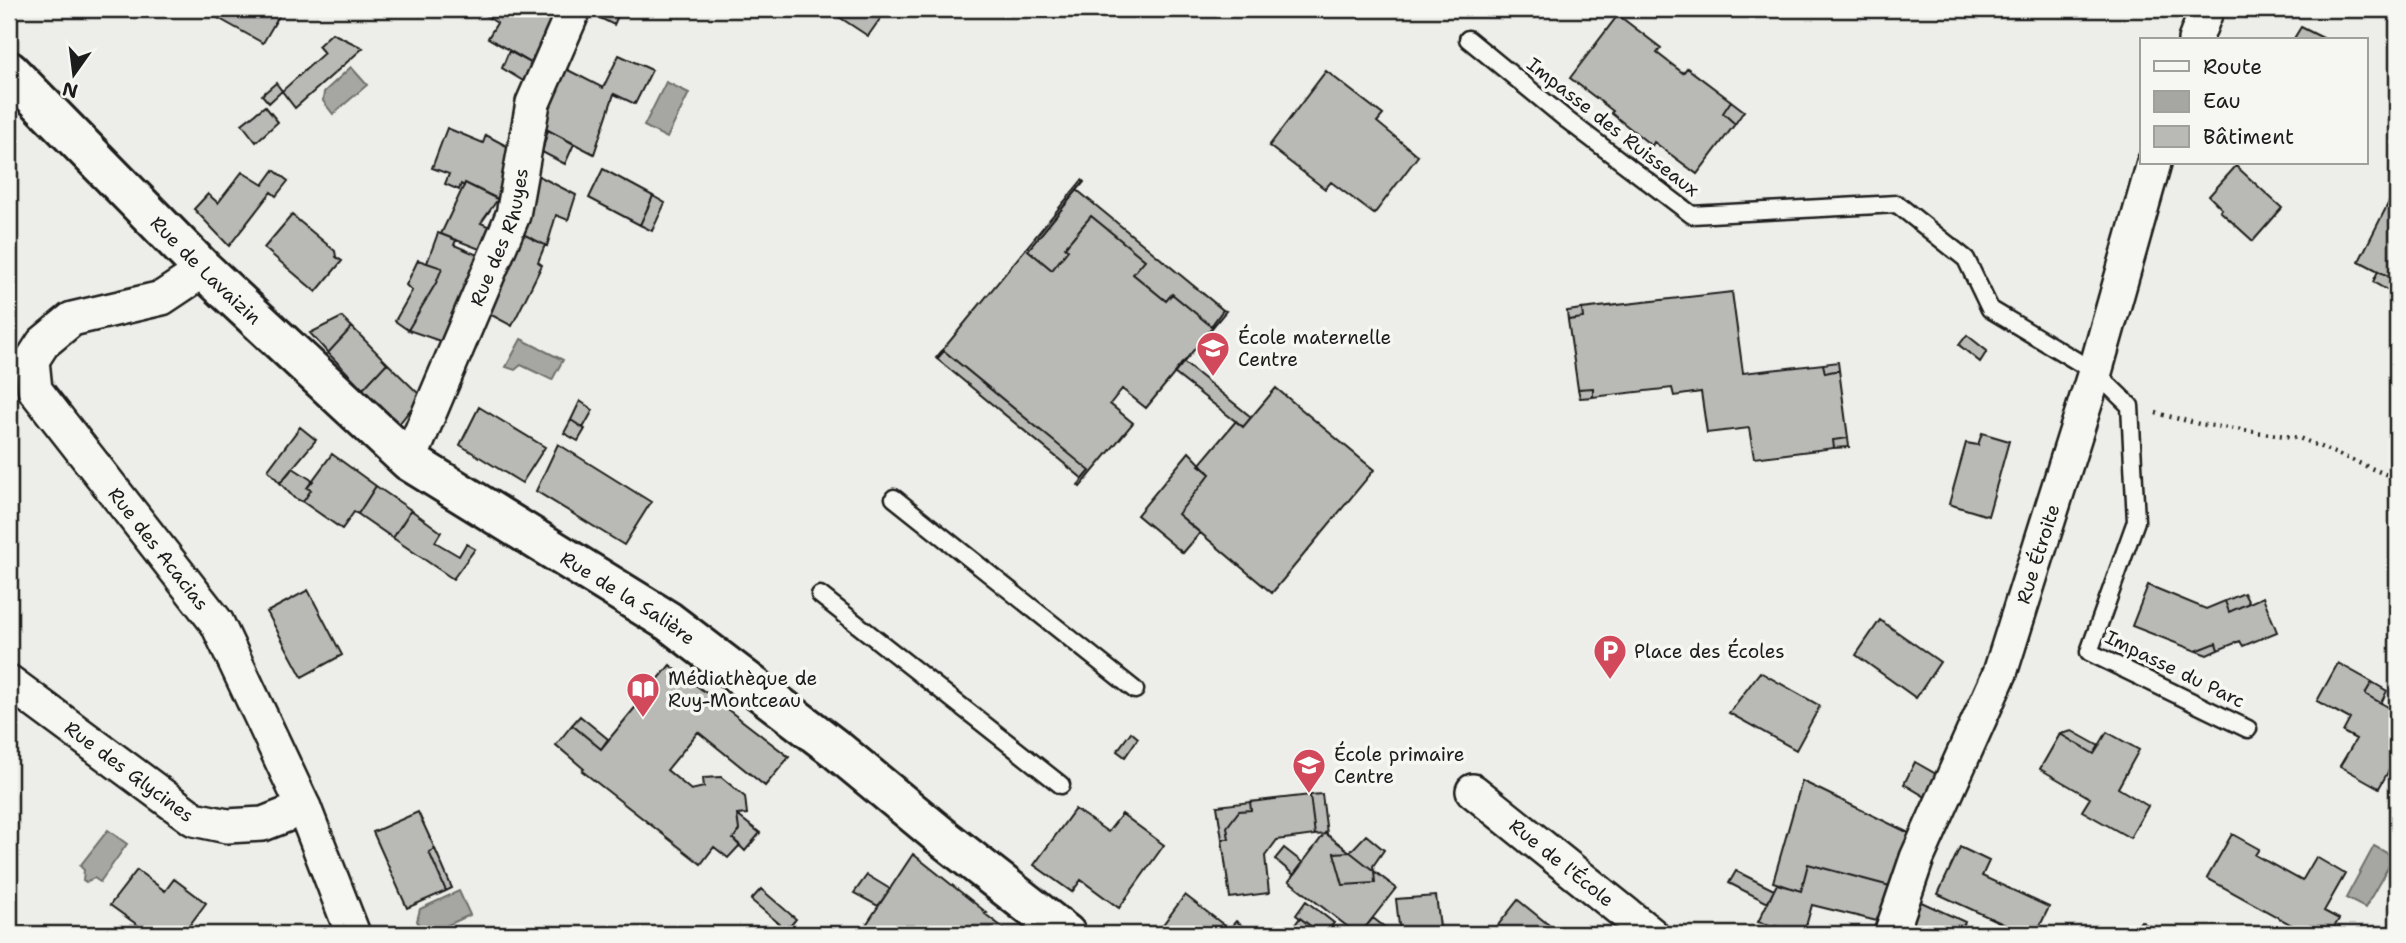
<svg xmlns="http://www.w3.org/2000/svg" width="2406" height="943" viewBox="0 0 2406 943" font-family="'Shantell Sans',sans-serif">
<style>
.water{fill:#a6a6a3;stroke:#6f6f6d;stroke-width:2}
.building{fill:#b9b9b6;stroke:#1c1c1c;stroke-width:2}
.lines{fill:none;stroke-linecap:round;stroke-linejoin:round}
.service-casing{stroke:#1c1c1c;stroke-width:21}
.minor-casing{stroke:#1c1c1c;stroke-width:38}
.secondary-casing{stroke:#1c1c1c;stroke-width:44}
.path{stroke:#1c1c1c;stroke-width:4.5;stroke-dasharray:2 5;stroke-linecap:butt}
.service{stroke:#f6f6f2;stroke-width:16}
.minor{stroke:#f6f6f2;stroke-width:33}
.secondary{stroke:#f6f6f2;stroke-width:38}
.labels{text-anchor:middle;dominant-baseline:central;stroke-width:7;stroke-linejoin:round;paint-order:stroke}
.street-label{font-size:19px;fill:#1c1c1c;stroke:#f6f6f2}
.poi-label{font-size:19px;fill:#1c1c1c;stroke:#f6f6f2;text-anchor:start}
</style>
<rect width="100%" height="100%" fill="#edede9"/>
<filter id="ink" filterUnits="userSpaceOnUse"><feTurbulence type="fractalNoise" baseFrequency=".0143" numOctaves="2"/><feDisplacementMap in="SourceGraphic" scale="14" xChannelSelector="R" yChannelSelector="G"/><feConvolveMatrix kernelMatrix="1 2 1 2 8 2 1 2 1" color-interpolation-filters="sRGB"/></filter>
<g filter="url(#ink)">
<path class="water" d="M351,67L367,85L333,114L323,101L324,92Z
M666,82L689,93L667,138L644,126Z
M521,339L563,360L552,380L521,365L515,370L506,367Z
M108,830L127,844L100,882L94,878L86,882L83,880L84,870L80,866Z
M2374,846L2394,857L2365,908L2346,898Z
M459,891L470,915L430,933L420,927L417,921L420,909Z"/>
<path class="building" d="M202,9H283L263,43Z
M486,9H538L552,17L545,31L551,34L538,67L488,38L497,23L483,14Z
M582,9H621L614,25Z
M827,9H887L868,36Z
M1618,15L1661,48L1657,53L1683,73L1687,68L1731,101L1723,113L1735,124L1697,174L1654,142L1652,146L1611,113L1613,111L1570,78Z
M2301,27L2327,40H2293Z
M332,33L363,48L295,108L282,91L324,53L318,46Z
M509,51L538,67L530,85L502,68Z
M619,55L652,70L635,104L614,94L594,154L540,126L562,67L603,88Z
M1326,71L1383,115L1377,122L1418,156L1374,214L1331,182L1325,189L1269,146Z
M276,83L282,91L269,103L262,95Z
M1731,101L1744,111L1735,124L1723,113Z
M265,106L278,122L256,142L242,124Z
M447,128L483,143L486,135L516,151L499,200L465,183L464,186L461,184L459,190L445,184L449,174L432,168Z
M548,130L574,144L565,164L542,152Z
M2236,166L2282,208L2253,241L2220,211L2222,209L2209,196Z
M603,169L653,196L640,225L589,198Z
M274,170L288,181L276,196L271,192L229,246L194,209L208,194L218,203L242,172L263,185Z
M535,174L576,195L568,220L556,215L547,246L519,232Z
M1082,180L1084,182L1028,250L1052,270L1068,250L1065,247L1091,216L1145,260L1133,274L1166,301L1172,294L1211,326L1223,310L1226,311L1146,408L1122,389L1110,404L1133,423L1080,487L1078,485L1090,471L944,351L937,359L936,358Z
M465,183L498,199L481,223L490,227L482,250L441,234Z
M1077,190L1223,310L1211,326L1172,294L1166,301L1133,274L1145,260L1091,216L1065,247L1068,250L1052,270L1028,250Z
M2395,190L2397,191V295L2387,290L2392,278L2359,261Z
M653,196L665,203L652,231L640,225Z
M292,215L335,251L336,257L342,261L316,292L264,248Z
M519,232L545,245L538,262L542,265L512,326L484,311Z
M438,233L456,240L454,245L480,256L443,342L408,330L436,283L442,268L427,263Z
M418,260L442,268L436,283L408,330L395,321L412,291L406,285Z
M2378,271L2392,278L2387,290L2373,282Z
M1732,292L1743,373L1823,364L1825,373L1839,370L1848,438L1833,440L1834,448L1754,458L1749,428L1707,433L1701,392L1674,396L1672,388L1593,397V388L1578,389L1568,320L1583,318L1582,309Z
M1582,309L1583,318L1568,320L1567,311Z
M342,317L352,327L328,353L310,333Z
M352,327L387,363L363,389L328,353Z
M1967,335L1987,351L1980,362L1959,345Z
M944,351L1090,471L1083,479L937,359Z
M1183,362L1251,417L1243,427L1174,373Z
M1838,362L1839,370L1825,373L1823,364Z
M387,363L421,396L399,424L363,389Z
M1276,388L1374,470L1272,593L1178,514L1210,474L1199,465L1236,421L1243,427Z
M1593,388V397L1580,398L1578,389Z
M580,401L593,410L583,428L571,420Z
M479,407L545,447L522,483L460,445Z
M571,420L585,429L578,441L564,433Z
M300,427L316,440L280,483L268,470Z
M1982,433L2009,441L1988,516L1949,504L1966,443L1978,445Z
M1848,438L1849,447L1834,448L1833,440Z
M558,444L651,502L624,545L536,491Z
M1189,452L1210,474L1178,514L1200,533L1183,553L1137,515Z
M332,454L376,486L358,514L354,512L342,529L303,502L311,490L307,488Z
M293,468L313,481L307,488L311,490L303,502L294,498L280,483Z
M376,486L411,510L393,538L358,514Z
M411,510L441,532L435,542L459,556L466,544L475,549L453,579L393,538Z
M2148,585L2206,609L2225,601L2229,612L2263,597L2277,632L2243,646L2240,641L2218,650L2216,643L2196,651L2132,626Z
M308,590L342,655L302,677L267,612Z
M2244,593L2249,603L2229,612L2225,601Z
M1880,620L1940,662L1916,698L1856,655Z
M2216,643L2218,650L2207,655L2196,651Z
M2338,663L2372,682L2365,694L2397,712V756L2379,788L2340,766L2356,739L2343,732L2350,719L2317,701Z
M670,665L789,757L765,786L698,732L667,770L691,790L704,787L703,778L721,777L745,797L747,814L737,815L739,830L733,839L740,845L728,858L714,847L701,864L582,771L584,769L556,745L572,725L601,749Z
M1760,672L1820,706L1796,750L1729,713Z
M2372,682L2387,691L2381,703L2365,694Z
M580,716L608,739L601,749L572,725Z
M2072,731L2099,746L2094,754L2060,734Z
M1131,732L1138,738L1125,757L1117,751Z
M2107,732L2139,750L2118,788L2148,806L2130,838L2082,811L2090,798L2040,769L2060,734L2094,754Z
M1915,762L1941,777L1929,799L1904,784Z
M1802,781L1909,833L1890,886L1808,864L1801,891L1773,882Z
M1322,794L1327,834L1315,835L1310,795Z
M1310,795L1315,835L1277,840L1265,856L1269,893L1230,898L1222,839H1229L1227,827L1239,811L1251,810L1250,802Z
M1250,802L1251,810L1239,811L1227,827L1229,839H1222L1217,806Z
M1075,809L1108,832L1122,814L1164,845L1119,908L1081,880L1072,892L1034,865Z
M418,812L435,849L429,852L446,891L407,908L373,832Z
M737,815L760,833L745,851L733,839L739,830Z
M1325,833L1350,852L1334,853L1343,885L1375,883L1374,871L1396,888L1360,934H1357L1289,881Z
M2232,834L2259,849L2255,855L2302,881L2316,857L2345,874L2324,911L2339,919L2330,934H2308L2207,878Z
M1366,835L1384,850L1373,866L1374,871L1350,852Z
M1960,847L1989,861L1982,876L2049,907L2036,934H2025L1938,894Z
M1284,848L1303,863L1294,875L1275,859Z
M435,849L452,888L446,891L429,852Z
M1350,852L1374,871L1375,883L1343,885L1334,853Z
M913,854L987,913L985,914L1006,930L1003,934H860Z
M1808,864L1890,886L1881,922L1812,905L1804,933L1758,922L1777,884L1801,891Z
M137,870L165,891L174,879L206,903L183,934H150L110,905Z
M1736,871L1774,890L1768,903L1729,883Z
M867,875L890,889L878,906L854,893Z
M761,889L796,919L787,930L751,900Z
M1185,895L1229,929L1236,934H1156Z
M1436,896L1441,934H1400L1396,899Z
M1518,900L1560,934H1491Z
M1306,901L1334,923L1325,934H1321L1296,915Z
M1919,901L1965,922L1960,934H1909Z
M1300,918L1319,932L1317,934H1288Z
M1373,918L1391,932L1390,934H1369L1363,930Z
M1236,921L1253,934H1236L1229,929Z
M2141,921L2161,934H2131Z"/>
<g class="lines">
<defs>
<path id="service" d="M1468,39L1567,120L1692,215L1897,204L1966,259L1990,309L2095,372L2130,406L2136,521L2089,652L2248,729
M894,498L1135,690
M820,595L1061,785"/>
<g id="minor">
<path d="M2195,40L2207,9"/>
<path id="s1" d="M204,270L162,298L72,319L43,343L32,360L35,390L217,623L304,808L353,934"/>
<path id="s2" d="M409,461L513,215L533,103L574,9"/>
<path id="s3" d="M9,682L194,819L227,826L263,824L304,808"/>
<path id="s4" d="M1473,791L1651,934"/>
<path id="s5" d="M1891,934L1917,858L2000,673L2095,372L2154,163"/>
</g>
<g id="secondary">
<path id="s6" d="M9,71L204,270L409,461L668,621L837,750L942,837L1066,934"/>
</g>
</defs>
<use href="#service" class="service-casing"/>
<use href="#minor" class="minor-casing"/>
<use href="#secondary" class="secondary-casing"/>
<path class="path" d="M2156,413L2199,424L2299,438L2397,479"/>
<use href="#service" class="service"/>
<use href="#minor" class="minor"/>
<use href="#secondary" class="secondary"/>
</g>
</g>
<defs>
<symbol id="school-pin" viewBox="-11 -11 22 30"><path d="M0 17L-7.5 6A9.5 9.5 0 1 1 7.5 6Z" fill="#d1495b" stroke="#f6f6f2"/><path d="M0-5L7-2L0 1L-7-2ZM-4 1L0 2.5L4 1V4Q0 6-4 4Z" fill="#fff"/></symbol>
<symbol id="parking-pin" viewBox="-11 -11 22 30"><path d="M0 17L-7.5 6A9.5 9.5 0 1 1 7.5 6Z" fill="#d1495b" stroke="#f6f6f2"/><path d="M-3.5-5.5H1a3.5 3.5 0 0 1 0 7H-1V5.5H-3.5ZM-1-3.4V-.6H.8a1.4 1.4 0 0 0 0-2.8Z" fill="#fff"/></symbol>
<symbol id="library-pin" viewBox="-11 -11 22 30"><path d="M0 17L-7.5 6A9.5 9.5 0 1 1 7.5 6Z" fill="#d1495b" stroke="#f6f6f2"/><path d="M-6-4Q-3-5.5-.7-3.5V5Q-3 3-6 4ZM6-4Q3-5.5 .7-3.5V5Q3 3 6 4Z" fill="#fff"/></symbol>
</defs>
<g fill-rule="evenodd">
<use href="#school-pin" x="1194" y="329" width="38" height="52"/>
<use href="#parking-pin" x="1591" y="632" width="38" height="52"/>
<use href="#library-pin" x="624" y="670" width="38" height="52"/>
<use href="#school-pin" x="1290" y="746" width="38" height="52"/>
</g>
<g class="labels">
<g class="street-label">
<text transform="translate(1613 127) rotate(38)">Impasse des Ruisseaux</text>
<text stroke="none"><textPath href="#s2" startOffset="242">Rue des Rhuyes</textPath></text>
<text stroke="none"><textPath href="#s6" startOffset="280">Rue de Lavaizin</textPath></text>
<text stroke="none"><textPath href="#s1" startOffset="432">Rue des Acacias</textPath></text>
<text stroke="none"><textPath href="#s5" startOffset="408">Rue Étroite</textPath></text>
<text stroke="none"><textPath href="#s6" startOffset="817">Rue de la Salière</textPath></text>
<text transform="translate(2175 669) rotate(26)">Impasse du Parc</text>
<text stroke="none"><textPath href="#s3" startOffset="150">Rue des Glycines</textPath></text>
<text stroke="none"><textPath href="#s4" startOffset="114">Rue de l'École</textPath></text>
</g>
<g class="poi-label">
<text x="1238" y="337">École maternelle<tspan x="1238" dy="22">Centre</tspan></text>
<text x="1634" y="651">Place des Écoles</text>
<text x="668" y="678">Médiathèque de<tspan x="668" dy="22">Ruy-Montceau</tspan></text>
<text x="1334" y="754">École primaire<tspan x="1334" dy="22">Centre</tspan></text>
</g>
</g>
<rect width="2406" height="943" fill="none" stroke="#f6f6f2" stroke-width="35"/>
<rect x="18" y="18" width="2371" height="908" fill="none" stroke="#1c1c1c" stroke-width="2.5" filter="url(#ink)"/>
<rect x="2140" y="38" width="228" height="126" fill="#f6f6f2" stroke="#9f9f9c" stroke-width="2"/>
<rect x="2154" y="61" width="35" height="10" fill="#f6f6f2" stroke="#9f9f9c" stroke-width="2"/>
<text x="2203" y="74" font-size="21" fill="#1c1c1c">Route</text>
<rect x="2154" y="91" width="35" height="21" fill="#a6a6a3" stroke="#9f9f9c" stroke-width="2"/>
<text x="2203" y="108" font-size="21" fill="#1c1c1c">Eau</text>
<rect x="2154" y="126" width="35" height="21" fill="#b9b9b6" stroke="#9f9f9c" stroke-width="2"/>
<text x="2203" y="144" font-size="21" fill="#1c1c1c">Bâtiment</text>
<g transform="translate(74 74) rotate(194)" stroke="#f6f6f2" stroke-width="5" paint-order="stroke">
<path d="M0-5L12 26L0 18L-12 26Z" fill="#1c1c1c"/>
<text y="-10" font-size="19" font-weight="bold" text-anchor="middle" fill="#1c1c1c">N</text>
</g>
</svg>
